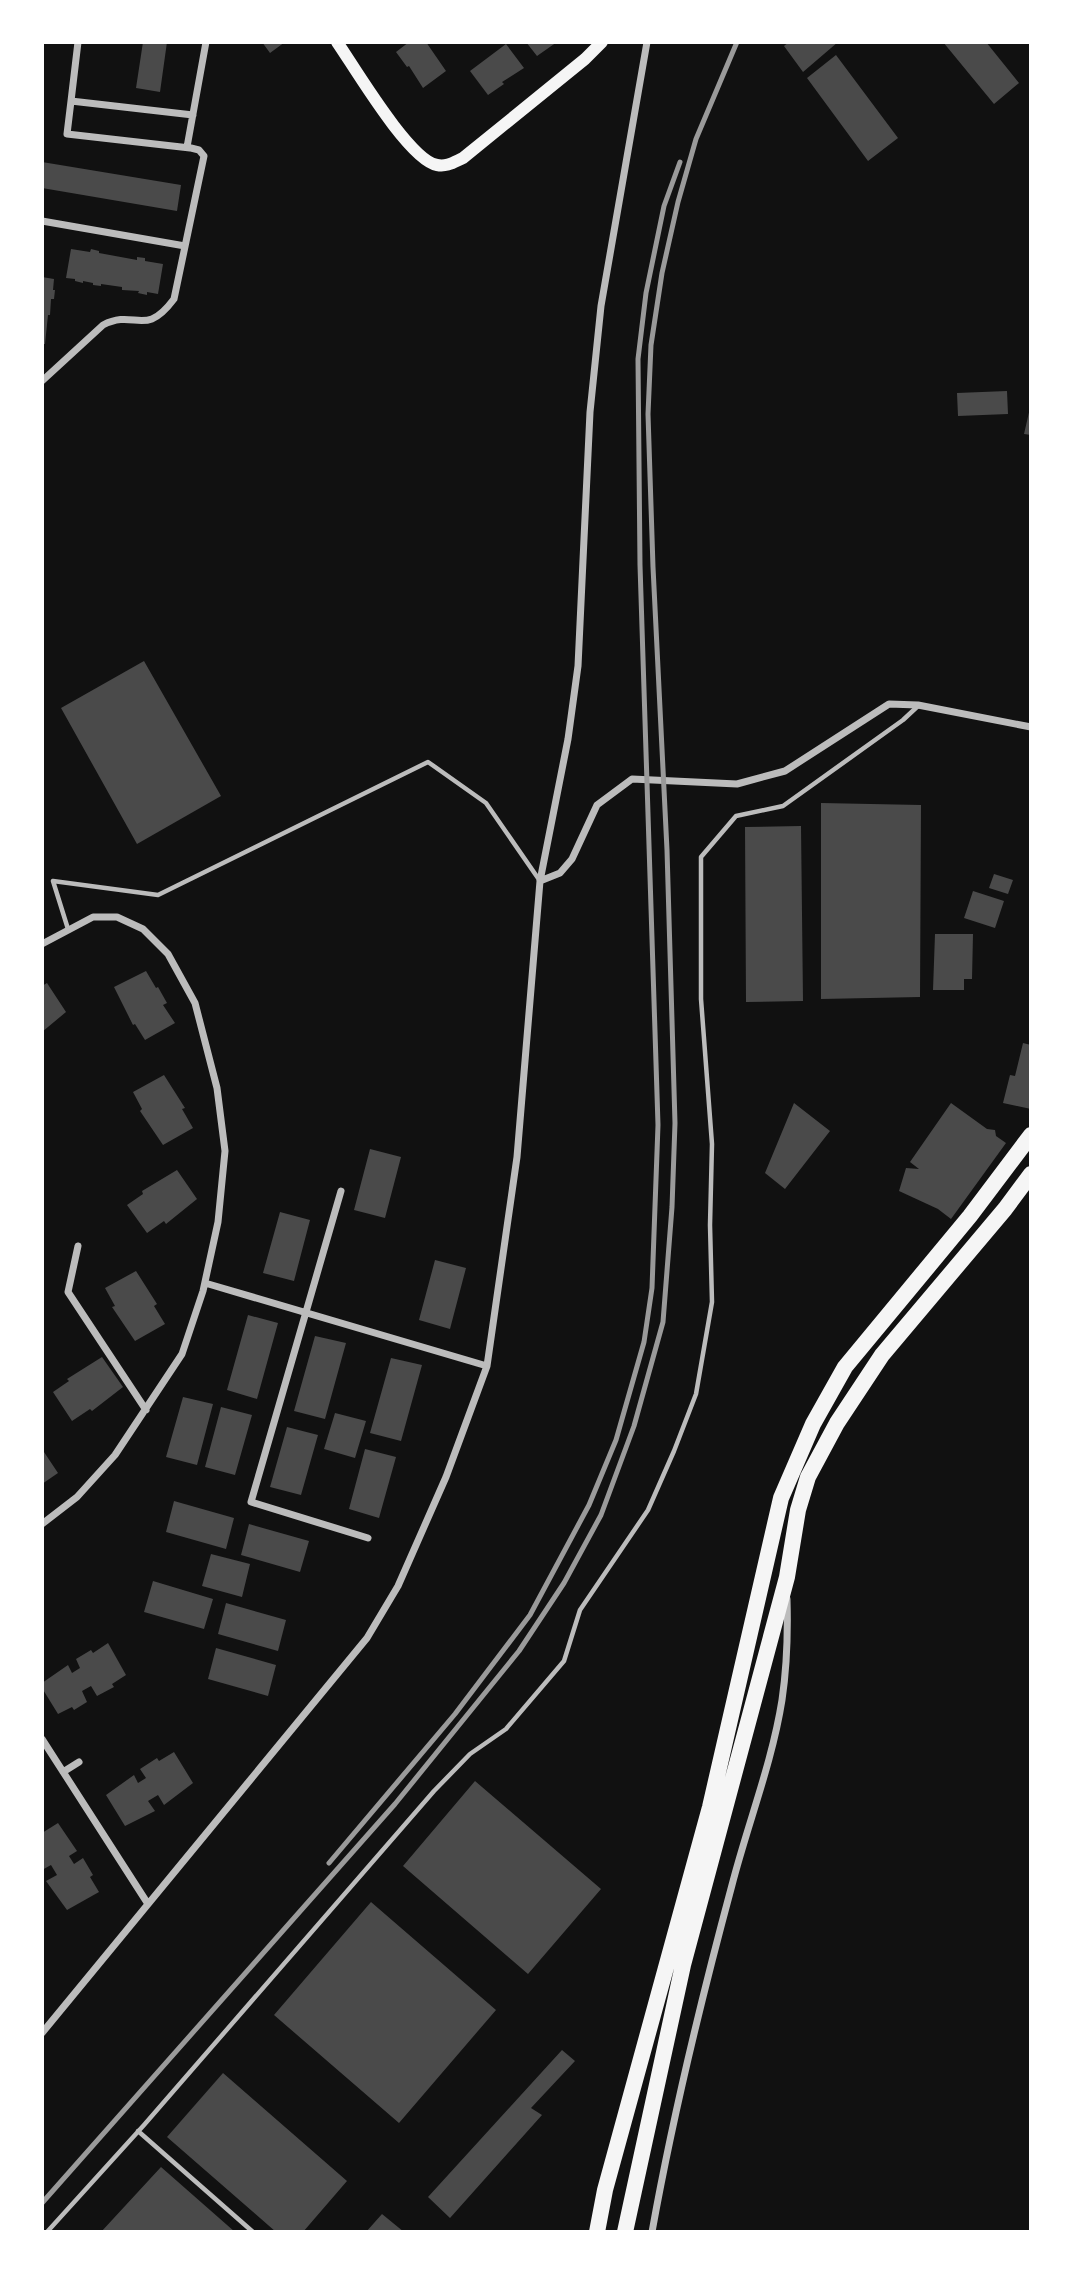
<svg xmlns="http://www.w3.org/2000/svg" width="1073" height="2274" viewBox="0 0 1073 2274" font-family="'Golos Text',sans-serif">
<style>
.building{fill:#4a4a4a}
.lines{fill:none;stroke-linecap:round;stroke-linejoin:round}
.service{stroke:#bcbcbc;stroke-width:4.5}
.minor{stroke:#bcbcbc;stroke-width:7}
.secondary{stroke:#f5f5f5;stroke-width:12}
.trunk{stroke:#f5f5f5;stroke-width:16}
.rail{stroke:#9a9a9a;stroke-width:5}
</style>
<rect width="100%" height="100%" fill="#111"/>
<path class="building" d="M143,42H167L160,92L136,88Z
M262,42H285L270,53Z
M409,42H426L446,71L423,88L409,66L407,67L396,52Z
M526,42H557L537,56Z
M789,42H838L803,72L784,46Z
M943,42H986L1019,83L994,104Z
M506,44L524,68L502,82L504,84L488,95L470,71Z
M836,55L898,138L868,161L807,78Z
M42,162L181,185L177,211L42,188Z
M71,249L90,252L91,249L99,251V253L137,260V257L145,258V261L163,264L158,294L147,292V295L138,293L139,291L122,290V287L101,284V286L93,285V283L83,281V283L75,281V279L66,278Z
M42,277L54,279L53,290H55L54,299H51L50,315H48L45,344H42Z
M1007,391L1008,414L958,416L957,393Z
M1030,408H1031V435L1024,434Z
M144,661L221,796L137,844L61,708Z
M821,803L921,805L920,997L821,999Z
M801,826L803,1001L746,1002L745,827Z
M994,874L1013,880L1008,894L989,888Z
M973,891L1004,901L995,928L964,918Z
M935,934H973L972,979H964V990H933Z
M146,971L156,988L158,987L167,1003L163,1005L175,1023L145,1040L135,1024L133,1025L114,987Z
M47,983L66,1012L42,1032V986Z
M1023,1043L1031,1045V1109L1003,1103L1010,1075L1015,1076Z
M164,1075L185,1108L182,1109L193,1128L163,1145L140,1111L142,1109L133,1092Z
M794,1103L830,1131L785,1189L765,1173Z
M951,1103L987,1129L995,1130L996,1136L1006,1143L951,1219L938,1209L899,1191L906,1168L919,1169L910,1162Z
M370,1149L401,1157L385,1218L354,1210Z
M177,1170L197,1199L166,1224L164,1221L147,1233L127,1205L143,1194L142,1191Z
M280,1212L310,1220L294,1281L263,1273Z
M435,1260L466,1268L450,1329L419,1320Z
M136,1271L157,1304L154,1306L165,1324L135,1341L112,1307L115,1306L105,1288Z
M248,1315L278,1323L257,1399L227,1390Z
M315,1336L346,1343L325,1419L294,1411Z
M102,1357L123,1387L92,1411L90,1409L72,1421L53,1392L69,1381L67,1379Z
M391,1358L422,1365L401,1441L370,1433Z
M183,1397L213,1404L197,1465L166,1457Z
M221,1407L252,1415L235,1475L205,1467Z
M335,1413L366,1421L355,1458L324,1449Z
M287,1427L318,1435L301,1495L270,1487Z
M42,1449L58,1473L42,1484Z
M365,1449L396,1457L379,1518L349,1509Z
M174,1501L234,1518L226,1549L166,1532Z
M249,1524L309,1541L300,1572L241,1555Z
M211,1554L250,1564L242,1597L202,1586Z
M153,1581L213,1599L204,1629L144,1612Z
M226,1603L286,1620L278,1651L218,1634Z
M108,1643L126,1675L112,1684L114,1687L97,1696L91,1686L82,1691L87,1702L74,1710L72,1707L58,1714L42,1688V1683L68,1665L72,1673L80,1668L76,1659L91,1650L93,1653Z
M216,1648L276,1665L268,1696L208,1679Z
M174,1752L193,1783L164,1805L158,1795L148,1801L155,1811L125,1826L106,1795L134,1775L138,1783L146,1778L140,1769L157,1758L159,1761Z
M475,1781L601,1889L528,1974L403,1866Z
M58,1823L77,1851L69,1856L74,1864L83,1858L93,1875L90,1877L99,1892L67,1910L46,1881L57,1875L51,1865L42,1870V1833Z
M371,1902L496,2010L399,2123L274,2015Z
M562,2050L575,2061L531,2108L542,2115L450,2218L428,2197Z
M223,2073L347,2181L303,2232H276L167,2137Z
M161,2167L235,2232H101Z
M382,2214L404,2232H366Z"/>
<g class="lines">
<path class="service" d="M68,929L53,881L158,895L428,762L486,803L540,881
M138,2131L253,2232
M47,2232L144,2125L434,1791L470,1754L506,1729L564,1661L580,1610L648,1510L674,1451L696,1394L712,1302L710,1225L712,1144L701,999V857L736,816L783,806L903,720L918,706"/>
<path class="minor" d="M78,42L71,101L193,115
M71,101L67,134L190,148
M42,221L185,246
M42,381L103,325C136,308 144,339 174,299L204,156L199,150L187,147L206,42
M540,881L560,873L572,859L597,805L632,779L737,784L785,771L889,704L918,705L1031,727
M42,944L93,917H117L143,929L168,954L195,1003L217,1088L225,1151L218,1222L203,1291L182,1354L115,1455L77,1497L42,1524
M341,1191L251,1502L368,1538
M78,1246L68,1292L146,1410
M205,1283L487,1366
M42,1739L148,1904
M63,1772L79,1762
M42,2033L367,1638L398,1586L446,1477L487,1366L517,1157L540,881L568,739L578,666L590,412L601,306L647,42
M652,2232C673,2115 701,2000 732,1885C748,1823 772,1763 782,1700C787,1666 788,1633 787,1599"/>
<path class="secondary" d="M337,42C355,68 409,160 437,165C447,167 454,162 463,158L585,59L602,42"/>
<path class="trunk" d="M597,2232L605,2190L710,1807L781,1498L813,1424L845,1367L970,1216L1031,1135
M625,2232L683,1965L787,1577L798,1510L808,1477L837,1423L882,1355L1005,1209L1031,1174"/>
<path class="rail" d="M329,1863L455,1714L530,1615L589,1505L616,1440L644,1342L652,1288L658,1125L640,565L638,359L646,293L664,206L680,162
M42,2203L395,1804L519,1651L564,1583L601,1515L634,1426L663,1322L672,1207L675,1123L667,850L653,567L648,414L651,345L662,273L678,202L696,139L737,42"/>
</g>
<rect width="1073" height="2274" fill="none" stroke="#ffffff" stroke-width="88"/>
</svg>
